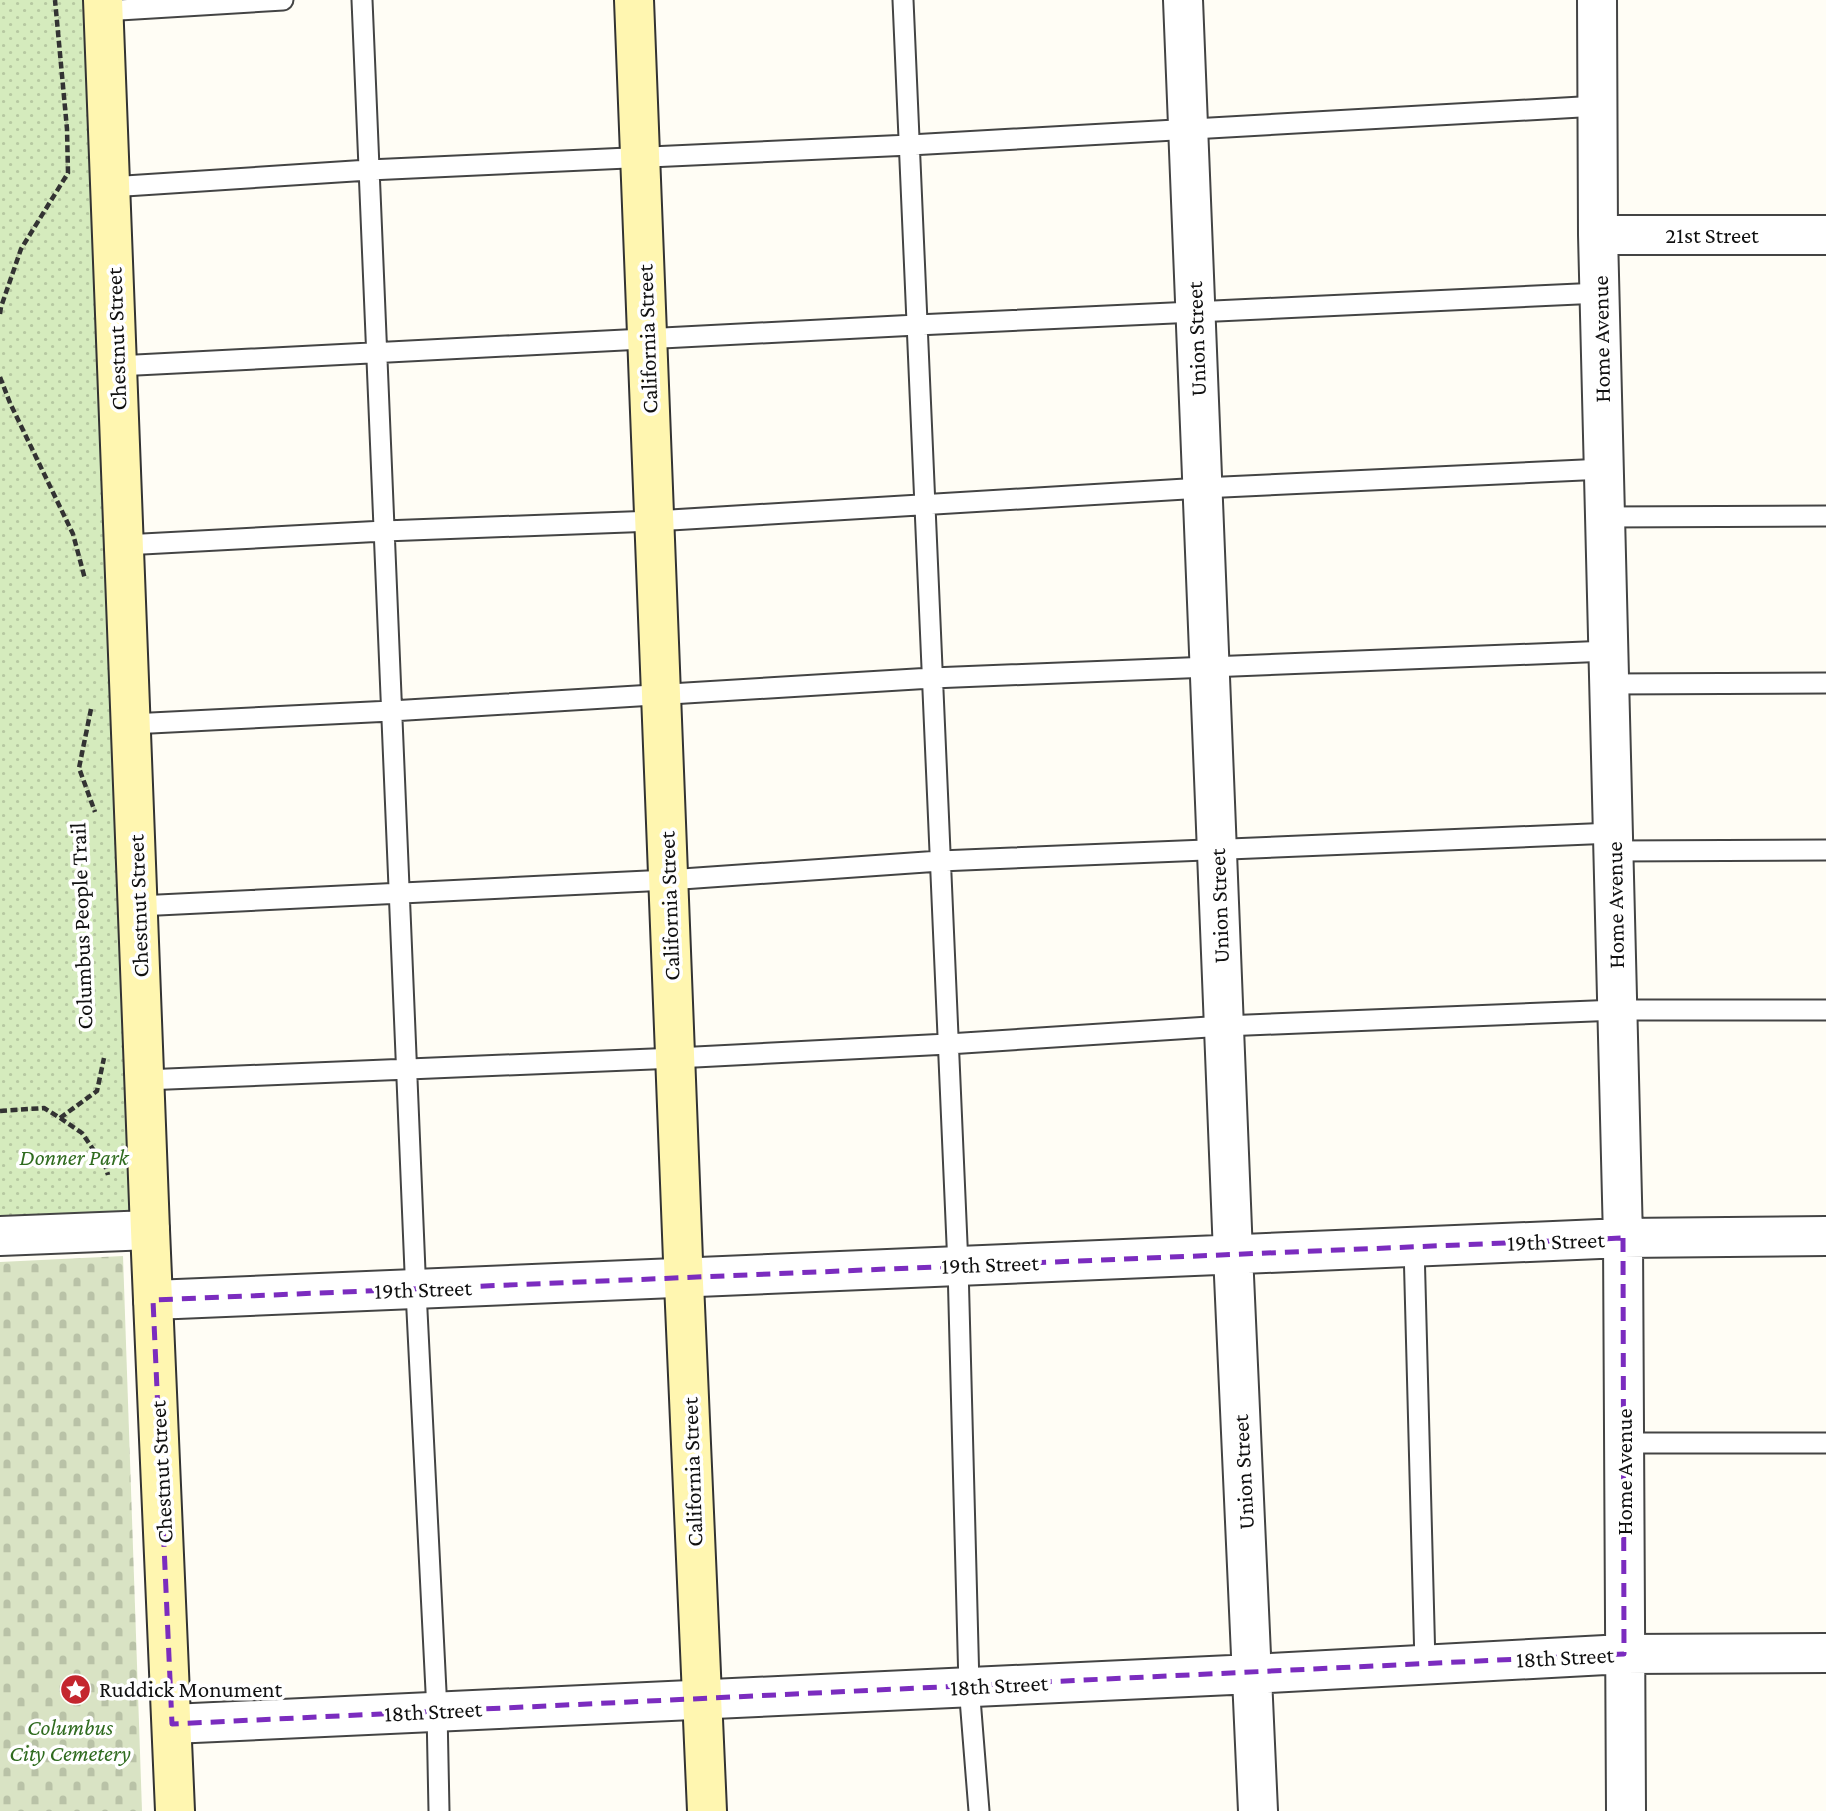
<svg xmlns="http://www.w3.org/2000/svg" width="1826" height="1811" viewBox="0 0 1826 1811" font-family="'Crimson Pro',serif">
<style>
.grass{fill:url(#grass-dots)}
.cemetery{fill:url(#cemetery-stones)}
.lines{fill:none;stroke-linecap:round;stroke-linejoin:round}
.lane-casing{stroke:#444;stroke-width:23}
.street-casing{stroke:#444;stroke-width:42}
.secondary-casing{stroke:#333;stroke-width:42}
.path{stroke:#333;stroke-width:4.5;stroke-dasharray:7 3.5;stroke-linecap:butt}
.lane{stroke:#fff;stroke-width:19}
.street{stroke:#fff;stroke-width:38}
.secondary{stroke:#fff6b0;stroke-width:38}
.marked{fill:none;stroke:#7b2cbf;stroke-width:5;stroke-dasharray:14 9;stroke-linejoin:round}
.labels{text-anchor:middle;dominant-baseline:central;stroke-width:7;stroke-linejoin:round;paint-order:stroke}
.street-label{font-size:23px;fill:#111;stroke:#fff}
.park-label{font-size:23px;font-style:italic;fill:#2f6b1f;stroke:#fff}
.poi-label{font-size:23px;fill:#111;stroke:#fff;text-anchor:start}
</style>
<defs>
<pattern id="grass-dots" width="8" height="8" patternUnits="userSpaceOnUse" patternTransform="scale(1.75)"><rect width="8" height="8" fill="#d5ebbd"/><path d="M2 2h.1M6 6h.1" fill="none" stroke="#b6c8a1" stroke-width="1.8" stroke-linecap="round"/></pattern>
<pattern id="cemetery-stones" width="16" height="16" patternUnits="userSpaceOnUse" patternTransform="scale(1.75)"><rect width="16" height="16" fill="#d9e3c4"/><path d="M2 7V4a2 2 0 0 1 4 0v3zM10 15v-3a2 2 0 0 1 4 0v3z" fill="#b9c2a7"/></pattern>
</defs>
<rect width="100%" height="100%" fill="#fffdf5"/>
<path class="grass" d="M0,0H103L150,1230L0,1236Z"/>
<path class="cemetery" d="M123,1256L142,1811H0V1262Z"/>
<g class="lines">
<defs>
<path id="lane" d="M362,0L415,1271L437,1711L439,1811
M903,0L958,1266L969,1686L979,1811
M103,11L283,0
M110,187L369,170L910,145L1598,106
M117,366L917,325L1600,293
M1605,517L1826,516
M124,545L384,531L654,521L1202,488L1604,469
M1609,684L1826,683
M131,724L391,711L932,678L1609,651
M1614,851L1826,850
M138,906L668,880L940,861L1613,833
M144,1080L676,1058L948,1044L1224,1026L1618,1010H1826
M1414,1246L1425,1664
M1624,1443H1826"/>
<path id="street" d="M1183,0L1233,1254L1258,1811
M1597,0L1598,235L1623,1238L1626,1811
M1598,235H1826
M0,1236L150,1230
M153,1300L1623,1238L1826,1236
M172,1724L1253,1674L1624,1654L1826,1653"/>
<path id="secondary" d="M103,0L150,1230L175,1811
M634,0L683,1260L707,1811"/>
</defs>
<use href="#lane" class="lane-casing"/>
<use href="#street" class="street-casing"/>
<use href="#secondary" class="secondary-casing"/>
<path class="path" d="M0,314L1,307L21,249L68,173L67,129L55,0
M0,377L10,403L73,534L85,579
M91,709L79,768L95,812
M0,1111L44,1108L60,1118L97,1091L104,1058
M60,1118L82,1133L106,1168L108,1175"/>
<use href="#lane" class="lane"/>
<use href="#street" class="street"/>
<use href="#secondary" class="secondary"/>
</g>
<path class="marked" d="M1623,1238L1624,1654L172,1724L153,1300Z"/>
<defs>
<symbol id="sight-disc" viewBox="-11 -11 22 22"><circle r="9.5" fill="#c4262e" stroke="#fff"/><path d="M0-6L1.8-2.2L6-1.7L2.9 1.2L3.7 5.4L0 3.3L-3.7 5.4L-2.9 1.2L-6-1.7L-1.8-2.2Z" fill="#fff"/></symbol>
</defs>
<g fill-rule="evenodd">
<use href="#sight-disc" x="58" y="1672" width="35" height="35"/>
</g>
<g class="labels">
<g class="street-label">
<text x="1712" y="235">21st Street</text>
<text transform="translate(116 339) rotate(-92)">Chestnut Street</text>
<text transform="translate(647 339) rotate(-92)">California Street</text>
<text transform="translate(1196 339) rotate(-92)">Union Street</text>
<text transform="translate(1601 339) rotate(-91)">Home Avenue</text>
<text transform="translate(1615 905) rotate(-91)">Home Avenue</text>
<text transform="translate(138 906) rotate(-92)">Chestnut Street</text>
<text transform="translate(669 906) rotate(-92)">California Street</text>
<text transform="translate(1219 906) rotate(-92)">Union Street</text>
<text transform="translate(81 926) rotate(-92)">Columbus People Trail</text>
<text transform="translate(1556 1241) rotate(-2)">19th Street</text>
<text transform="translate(990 1264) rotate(-2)">19th Street</text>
<text transform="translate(423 1289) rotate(-2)">19th Street</text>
<text transform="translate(161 1472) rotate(-93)">Chestnut Street</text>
<text transform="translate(692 1472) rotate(-92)">California Street</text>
<text transform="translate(1243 1472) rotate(-93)">Union Street</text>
<text transform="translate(1624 1472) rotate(-90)">Home Avenue</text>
<text transform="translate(1565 1657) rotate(-3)">18th Street</text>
<text transform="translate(999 1685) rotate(-3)">18th Street</text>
<text transform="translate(433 1711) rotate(-3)">18th Street</text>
</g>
<g class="park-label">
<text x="74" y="1157">Donner Park</text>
<text x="70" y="1727">Columbus<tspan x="70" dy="26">City Cemetery</tspan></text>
</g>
<g class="poi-label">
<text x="99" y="1689">Ruddick Monument</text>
</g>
</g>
</svg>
